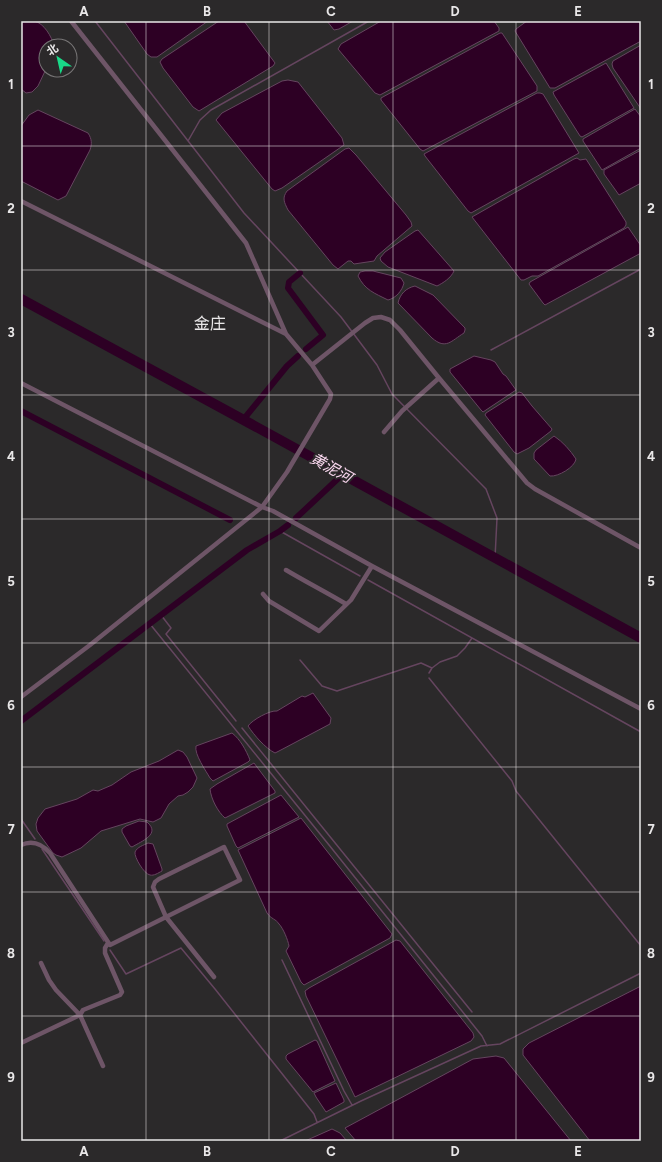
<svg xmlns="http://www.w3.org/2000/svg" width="662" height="1162" viewBox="0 0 662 1162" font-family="Figtree,'Noto Sans SC',sans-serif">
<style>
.water{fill:#2d0024;stroke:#65455f}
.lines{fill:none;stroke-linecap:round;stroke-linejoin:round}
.stream{stroke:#65455f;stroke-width:1.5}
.canal{stroke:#2d0024;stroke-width:6}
.river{stroke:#2d0024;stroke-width:10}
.minor{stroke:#6e5567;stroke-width:4.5}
.grid{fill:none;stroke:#e9e7e8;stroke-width:1;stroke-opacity:0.55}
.labels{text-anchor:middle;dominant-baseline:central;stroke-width:4;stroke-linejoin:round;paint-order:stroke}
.water-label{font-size:15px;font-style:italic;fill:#fad7ef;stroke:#2b292a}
.quarter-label{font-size:16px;fill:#e9e7e8;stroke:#2b292a}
.neatline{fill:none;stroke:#e9e7e8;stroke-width:1.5}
.grid-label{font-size:13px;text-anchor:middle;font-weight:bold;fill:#e9e7e8}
</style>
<rect width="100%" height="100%" fill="#2b292a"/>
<path class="water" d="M21,21C25,21 30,20 34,21C44,23 52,37 54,46H46V69L38,86L32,92L26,93L21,89Z
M124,21H208L157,57H151L147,54Z
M219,21H244L275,63L273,66L199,111L193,107L163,68L160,62L162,59Z
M327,21H353L339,29L334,30Z
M381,21H494L499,28V31L380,95L375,93L338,49L341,44Z
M527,21H641V41L555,88H550L515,31L516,29Z
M500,33H502L537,86V91L423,151L420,149L381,100V98Z
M641,45V109L613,68L612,64L613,61Z
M606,63L634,108L582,137L580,136L554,95L553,92Z
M288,80L298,82L342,138L344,145L282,188L275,191L272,189L216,120L222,113L282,81Z
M537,93H540L543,94L579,153L471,213L468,211L425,156L424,154Z
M635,109L641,117V148L602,170L583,141V139Z
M38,110L88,133C92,139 92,144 90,150L66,196L58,200L21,181V126L29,115Z
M349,148L356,155L406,215L411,222L412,226L377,256L374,261L354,264L351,261H348L338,269L333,265L288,210C284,202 282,198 287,191L345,149Z
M641,150V183L619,195L604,174V170Z
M577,158L580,160L586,159L626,222V225L624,228L538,276H532L524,280H521L472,217L574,159Z
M628,227L641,246V253L545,305L543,303L529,284L530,282Z
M418,230L454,271C451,278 443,283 437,286L388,267L381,261L380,258L385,252L415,231Z
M365,271H373L401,278L404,283C402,291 396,298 388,300C374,293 365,290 358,276L360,272Z
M415,286L433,295L465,328V330L464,333C451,341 446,350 432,338L398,303C400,294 406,288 415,286Z
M474,356L491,360L495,362L503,374L506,376L516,390L483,412L481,410L450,372V369Z
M519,392L522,393L532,406L552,429L551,431L529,448L517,454L514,452L485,415L486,413Z
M554,436C563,442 570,450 576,459C575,467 558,477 550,476L534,459V453L536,450Z
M313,693L331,718L330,724L279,751L275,753C265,748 254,735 248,726C252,720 270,710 277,711L302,696L305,697Z
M232,733C240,739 246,750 250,760L248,762L213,781L210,778C206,771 194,754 196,746Z
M178,750L183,752L187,757L197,778L193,787L188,792L183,795L178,796L169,804L161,818L153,822L140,819L101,831L81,848L62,857L56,855L53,853L37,831L36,824L38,818L45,809L77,799L93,790L98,791L112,785L131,772L159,761Z
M254,763L275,791V793L225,818C218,812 211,799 210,789L217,784Z
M281,795L299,817L238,848L236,846L227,826V824Z
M301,818L392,934L390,938L304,985L301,982L286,951L289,946C288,940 283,928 279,924C276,919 271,919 267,913L238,850Z
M139,821L147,822C161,834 142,841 132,847L130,846L122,832V829L126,826Z
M148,843L153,844L162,869V871C158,873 154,876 150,875C144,874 134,857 135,852C137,847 144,845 148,843Z
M396,940L400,941L473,1033L474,1037L471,1041L355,1097L306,996L305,991L309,988Z
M641,986V1141H590L523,1055V1049L529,1043Z
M315,1040L317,1041L335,1081L313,1092L286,1059V1056L288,1054Z
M496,1056L504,1058L571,1141H356L345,1128L473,1059Z
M336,1083L344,1100V1102L326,1112L316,1097L314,1093Z
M332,1129L340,1133L347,1141H305Z"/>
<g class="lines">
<path class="stream" d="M95,21L244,213L341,317L377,365L392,394L486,489L497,518L495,558
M188,141L200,120L211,110L369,21
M491,350L641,269
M280,531L360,576
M368,580L641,732
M161,615L171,628L166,634L236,721
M150,624L329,845L482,1036L487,1046
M300,660L322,686L337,691L421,663L432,668
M429,673L432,668L440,662L457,656L465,648L472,638
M429,678L512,781L516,791L641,946
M242,728L472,1012
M21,819L35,839
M42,849L104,941
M110,950L126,974L181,948L215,989L314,1114L317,1122
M282,960L344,1091L352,1105
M280,1141L361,1101L481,1046L500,1044L641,973"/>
<path class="canal" d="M300,273L289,282L288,288L323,335L306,349
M21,411L230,520
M243,420L287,366L298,356
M296,518L343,474
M21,721L247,550L280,531L288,525"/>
<path class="river" d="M21,299L251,424L641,638"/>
<path class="minor" d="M71,21L246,243L286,334L312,365L365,323L373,318L381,317L390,320L400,330L439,378L527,483L535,489L641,548
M21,201L286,334
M21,383L262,507L273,511L372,566L641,709
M384,432L402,411L439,378
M286,570C306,582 326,592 346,604
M263,594L269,601L319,631L351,600L372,566
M21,697L90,645L262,507L287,472L330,399L331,394L312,365
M21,845C32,840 42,844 50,853L110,945L240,880L224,847L159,879L155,882L153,887L166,917L214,977
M21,1043L80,1015L56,990L49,980L41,963
M103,1066L80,1015L83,1010L120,995L122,992L105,953V948L108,943"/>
</g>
<path class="grid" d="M146,21V1141M269,21V1141M393,21V1141M516,21V1141M21,146H641M21,270H641M21,395H641M21,519H641M21,643H641M21,767H641M21,892H641M21,1016H641"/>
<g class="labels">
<g class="water-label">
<text transform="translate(331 468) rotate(29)">黄泥河</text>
</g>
<g class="quarter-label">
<text x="210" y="323">金庄</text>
</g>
</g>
<rect width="662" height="1162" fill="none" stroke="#2b292a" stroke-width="44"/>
<g transform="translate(58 58) rotate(326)"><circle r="19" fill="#2b292a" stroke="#777576"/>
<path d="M0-3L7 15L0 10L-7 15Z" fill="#19d988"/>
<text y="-6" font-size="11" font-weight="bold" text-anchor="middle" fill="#e9e7e8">北</text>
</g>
<rect x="22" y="22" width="618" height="1118" class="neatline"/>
<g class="grid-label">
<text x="84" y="16">A</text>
<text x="207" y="16">B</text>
<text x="331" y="16">C</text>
<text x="455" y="16">D</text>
<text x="578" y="16">E</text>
<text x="11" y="89">1</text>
<text x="651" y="89">1</text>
<text x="11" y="213">2</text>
<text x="651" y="213">2</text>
<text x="11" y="337">3</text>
<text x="651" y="337">3</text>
<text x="11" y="461">4</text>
<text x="651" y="461">4</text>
<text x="11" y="586">5</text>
<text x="651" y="586">5</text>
<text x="11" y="710">6</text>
<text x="651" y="710">6</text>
<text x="11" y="834">7</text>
<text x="651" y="834">7</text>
<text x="11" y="958">8</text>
<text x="651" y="958">8</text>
<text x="11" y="1082">9</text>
<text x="651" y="1082">9</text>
<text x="84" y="1156">A</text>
<text x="207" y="1156">B</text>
<text x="331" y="1156">C</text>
<text x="455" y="1156">D</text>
<text x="578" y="1156">E</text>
</g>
</svg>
